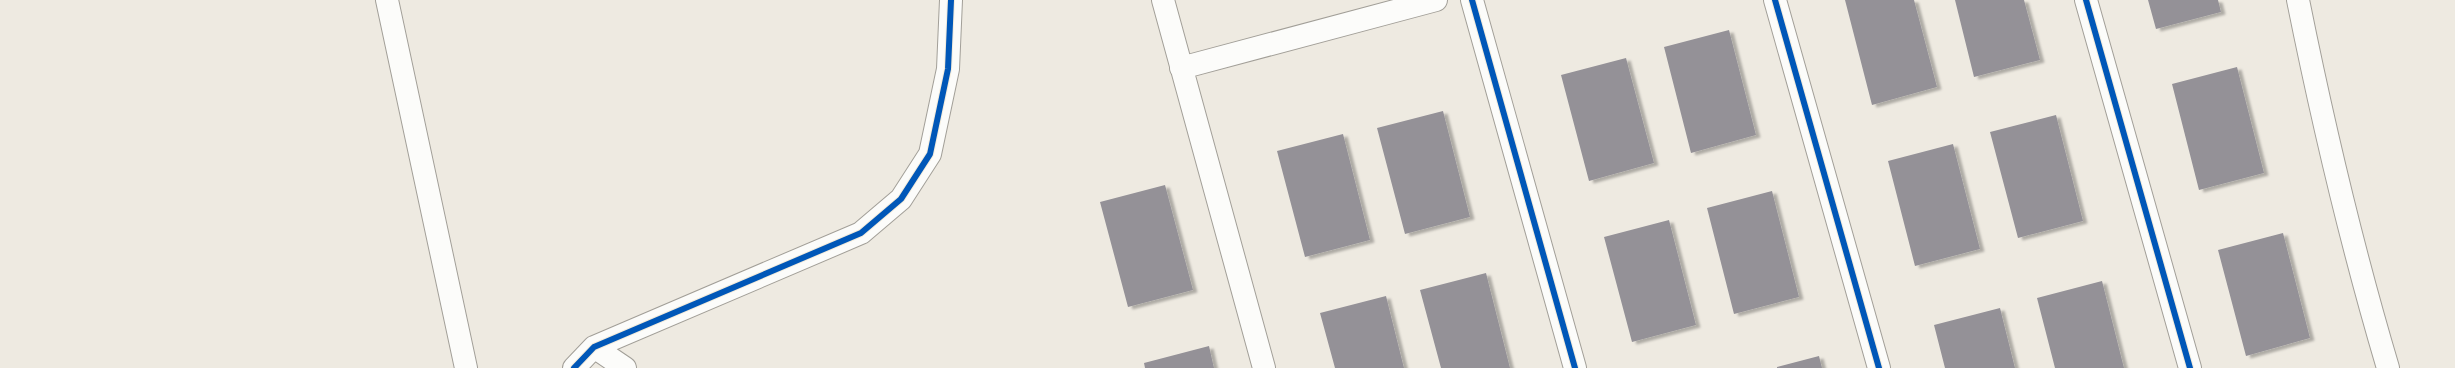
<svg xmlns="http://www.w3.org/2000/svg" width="2455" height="368" viewBox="0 0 2455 368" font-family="'DejaVu Sans',sans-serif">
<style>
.building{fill:#949197;filter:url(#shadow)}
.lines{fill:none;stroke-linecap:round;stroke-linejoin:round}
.minor-casing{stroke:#a29f98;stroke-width:24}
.minor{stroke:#fcfcfa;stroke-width:22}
.cycleway-casing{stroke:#f4ecdb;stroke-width:8}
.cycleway{stroke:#0057b8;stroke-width:6}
</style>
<defs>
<filter id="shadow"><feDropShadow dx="4.5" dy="2.5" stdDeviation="1" flood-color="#0004"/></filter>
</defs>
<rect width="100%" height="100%" fill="#eeeae1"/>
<path class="building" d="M1845,0H1914L1937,87L1872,105Z
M1955,0H2024L2040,60L1974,77Z
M2148,0H2218L2221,12L2156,29Z
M1729,30L1756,135L1691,153L1664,47Z
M1626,58L1654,163L1589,181L1561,75Z
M2237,67L2264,173L2199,190L2172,84Z
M1443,111L1470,217L1405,234L1377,128Z
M2056,115L2083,221L2018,238L1990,132Z
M1343,134L1370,240L1305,257L1277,151Z
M1953,144L1980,249L1915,266L1888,161Z
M1165,185L1193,290L1128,307L1100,202Z
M1772,191L1799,297L1734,314L1707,208Z
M1669,220L1696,325L1632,342L1604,237Z
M2283,233L2310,338L2246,356L2218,250Z
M1486,273L1510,368H1441L1420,290Z
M2102,281L2124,368H2055L2037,298Z
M1386,296L1404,368H1335L1320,313Z
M2000,308L2015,368H1945L1934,325Z
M1209,346L1214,368H1145L1144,363Z
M1819,356L1822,368H1777V367Z"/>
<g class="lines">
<defs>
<path id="minor" d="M387,0L466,368
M1163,0L1264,368
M1472,0L1575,368
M1775,0L1879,368
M2086,0L2190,368
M2298,0C2323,124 2352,247 2388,368
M1181,68L1436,0
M594,347L625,368
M574,368L594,347L861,233L901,199L930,154L948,69L951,0"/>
</defs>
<use href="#minor" class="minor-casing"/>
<use href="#minor" class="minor"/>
<defs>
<path id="cycleway" d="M1472,0L1575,368
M1775,0L1879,368
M2086,0L2190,368
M574,368L594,347L861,233L901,199L930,154L948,69L951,0"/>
</defs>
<use href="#cycleway" class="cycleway-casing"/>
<use href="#cycleway" class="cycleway"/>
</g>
</svg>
